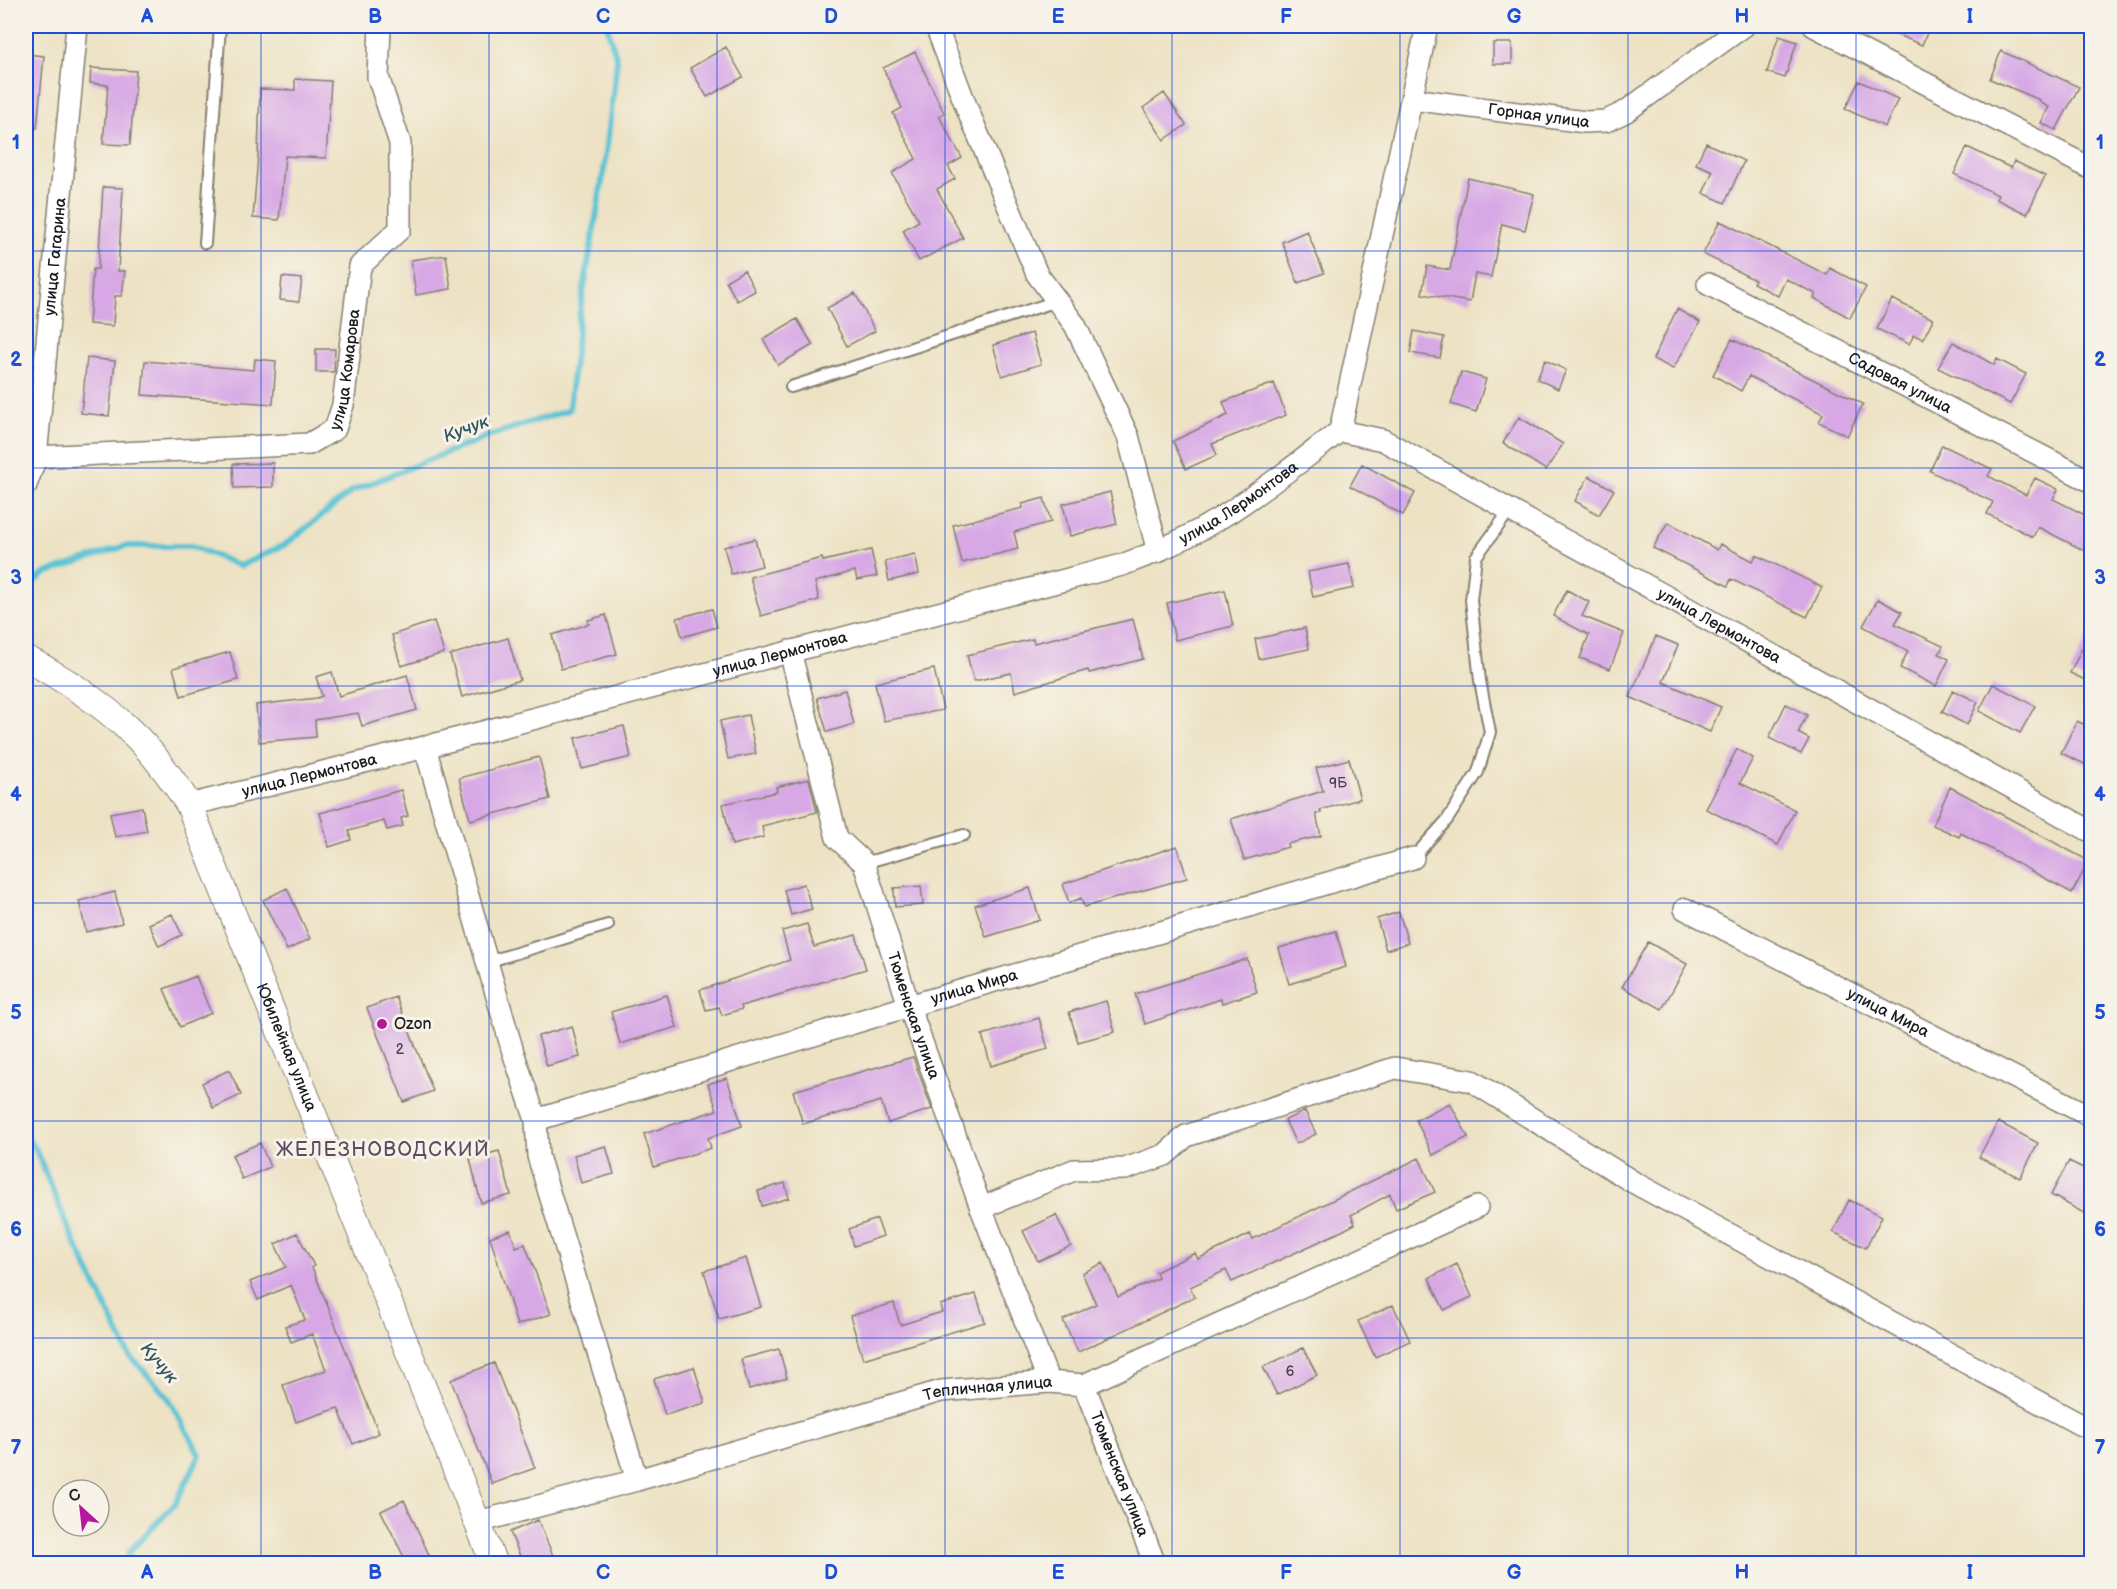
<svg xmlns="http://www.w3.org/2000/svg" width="2117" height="1589" viewBox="0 0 2117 1589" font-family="'Balsamiq Sans',sans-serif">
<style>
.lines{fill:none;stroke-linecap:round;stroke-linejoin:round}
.stream{stroke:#59c3d4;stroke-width:6}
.building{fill:#d7a8e5}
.service-casing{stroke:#847f70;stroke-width:14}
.minor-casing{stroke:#847f70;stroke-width:24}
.tertiary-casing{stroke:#847f70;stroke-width:28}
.service{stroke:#fff;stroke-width:10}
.minor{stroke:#fff;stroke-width:21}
.tertiary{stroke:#fff;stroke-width:26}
.grid{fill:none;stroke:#1d4ed8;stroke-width:1.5;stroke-opacity:0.55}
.poi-dot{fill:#b5179e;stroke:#f7f3e8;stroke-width:2}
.labels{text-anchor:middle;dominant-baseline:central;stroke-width:6;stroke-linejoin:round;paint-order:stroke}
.number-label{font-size:14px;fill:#4b3f4e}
.street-label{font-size:16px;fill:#1c1c1c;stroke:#f7f3e8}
.poi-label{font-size:16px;fill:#1c1c1c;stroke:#f7f3e8;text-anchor:start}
.water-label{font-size:18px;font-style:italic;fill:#31565c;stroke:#f7f3e8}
.quarter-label{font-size:20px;letter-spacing:1.5px;fill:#5d4d62;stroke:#f7f3e8}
.neatline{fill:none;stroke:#1d4ed8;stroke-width:2}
.grid-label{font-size:20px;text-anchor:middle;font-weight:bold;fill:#1d4ed8}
</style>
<rect width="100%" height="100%" fill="#f7f3e8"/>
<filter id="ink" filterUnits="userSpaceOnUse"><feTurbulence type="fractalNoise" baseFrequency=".0167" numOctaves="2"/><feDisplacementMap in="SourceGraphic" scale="12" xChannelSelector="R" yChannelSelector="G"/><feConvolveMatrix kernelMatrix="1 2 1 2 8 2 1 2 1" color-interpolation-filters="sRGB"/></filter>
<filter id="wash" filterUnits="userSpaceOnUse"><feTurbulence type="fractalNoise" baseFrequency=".008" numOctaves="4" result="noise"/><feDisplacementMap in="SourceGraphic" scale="24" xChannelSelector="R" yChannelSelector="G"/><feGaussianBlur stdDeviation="1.35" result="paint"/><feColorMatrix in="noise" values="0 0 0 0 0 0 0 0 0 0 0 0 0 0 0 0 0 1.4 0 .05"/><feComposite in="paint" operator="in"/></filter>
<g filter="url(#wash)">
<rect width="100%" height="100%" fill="#ede2c4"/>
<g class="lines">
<path class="stream" d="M26,587L46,573L125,546H192L240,566L286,544L352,491L488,436L569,410L579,317L604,170L617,60L607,26
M26,1136L35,1148L70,1232L129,1355L167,1396L200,1455L175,1504L129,1552L126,1564"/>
</g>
<g id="blocks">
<path class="building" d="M1876,26H1930L1922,45Z
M1779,36L1797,42L1785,78L1767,72Z
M1493,43H1512V64H1493Z
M726,47L743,77L707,97L690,68Z
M2001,51L2079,87L2056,130L2041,123L2049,107L2039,102L2040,100L1990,79Z
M915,52L944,113L939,116L962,158L948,166L955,179L937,189L963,238L919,261L903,230L919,221L892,173L916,159L893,113L902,108L883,68Z
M26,54L44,56L37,128H26Z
M91,68L136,71L130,145L103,144L108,85L90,83Z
M295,79L331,81L326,158L285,156L279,220L253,218L258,156L260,89L295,90Z
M1859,81L1898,99L1885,127L1845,109Z
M1164,93L1186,125L1164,140L1143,108Z
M1706,143L1744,161L1725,203L1703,193L1713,171L1696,164Z
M1967,147L2011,168L2014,161L2045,176L2027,214L1996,199L1998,195L1954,174Z
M1468,178L1534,194L1525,230L1502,224L1491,277L1475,274L1470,302L1422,294L1427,266L1450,270Z
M103,187L123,188L118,271H125L122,296H115L113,326L89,324L93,269H98Z
M1720,221L1827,275L1830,268L1866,287L1850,318L1814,298L1816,294L1786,279L1778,296L1753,283L1755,280L1703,254Z
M1307,231L1324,273L1298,283L1282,242Z
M446,255L451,289L416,295L411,260Z
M744,270L755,291L737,301L726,281Z
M282,277L302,279L299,302L280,300Z
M855,293L875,331L847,346L827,308Z
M1892,299L1933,319L1923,339L1914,335L1909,344L1877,329Z
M1677,309L1700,322L1673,369L1653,359Z
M797,319L813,345L778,365L763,339Z
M1414,331L1444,337L1440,358L1410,353Z
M1032,333L1041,364L1002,376L993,345Z
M1732,339L1863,404L1847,436L1819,422L1823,414L1749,376L1741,391L1713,375Z
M1953,342L1994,365L1997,359L2026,374L2010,404L1938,368Z
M316,349H335L334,372H316Z
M87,358L115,361L109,416L81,413Z
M255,359L276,361L273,404L142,395L145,361L254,370Z
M1545,360L1566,370L1558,389L1537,379Z
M1461,372L1486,379L1476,412L1451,404Z
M1274,383L1286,415L1212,444L1217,455L1186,469L1173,441L1228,415L1223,402Z
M1519,417L1563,444L1546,470L1503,443Z
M1942,445L1992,469L1988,476L2026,495L2035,478L2058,489L2053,499L2091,518V554L2038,527L2033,537L1987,514L1993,502L1930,471Z
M273,463V487L234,488L233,464Z
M1362,464L1415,493L1403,515L1350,486Z
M1589,476L1614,490L1599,515L1575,501Z
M1110,492L1117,524L1070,536L1063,504Z
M1044,498L1051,522L1014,532L1018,549L962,563L953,525L1023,508L1022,504Z
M1668,522L1717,550L1720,544L1753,561L1756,555L1822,587L1807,617L1731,579L1728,586L1653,548Z
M755,539L762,566L731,574L724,547Z
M871,550L877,576L857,580L855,571L815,582L819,600L761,616L750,577L822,558L823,561Z
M915,554L919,574L889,581L885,561Z
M1349,564L1354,588L1313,597L1308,572Z
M1225,590L1233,626L1175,640L1167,603Z
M1567,590L1589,602L1582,616L1624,633L1610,669L1580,658L1589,635L1553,616Z
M1878,599L1902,612L1895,624L1943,646L1939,654L1949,659L1936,686L1900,668L1908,651L1863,626Z
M712,609L717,627L682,637L677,618Z
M606,615L617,654L561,669L552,635L589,624L588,620Z
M1133,619L1143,659L1089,673L1088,670L1015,692L1011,673L974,681L967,655L1033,639L1034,643Z
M434,621L444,653L401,666L392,635Z
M1305,628L1309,649L1259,659L1255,639Z
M2091,630V667L2085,680L2070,673Z
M1656,636L1678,645L1663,682L1721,707L1710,732L1630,697Z
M508,638L520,680L462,697L450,655Z
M230,652L238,680L181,696L173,668Z
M934,669L943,710L884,721L875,683Z
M332,672L339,696L407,675L417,710L362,726L358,713L315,720L316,737L259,742L256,705L317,698L322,696L316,677Z
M1993,684L2035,706L2020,733L1979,711Z
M845,690L854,724L827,732L817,698Z
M1953,690L1978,702L1967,725L1942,712Z
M1786,704L1807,715L1798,733L1809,739L1801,754L1769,738Z
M748,715L756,754L728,759L720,721Z
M2077,721L2091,728V767L2061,753Z
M624,726L631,757L582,769L575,738Z
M1737,749L1753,758L1740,783L1795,810L1778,845L1706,809Z
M539,757L550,799L470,820L459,778Z
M1349,759L1360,799L1320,810L1321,813L1316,814L1321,836L1287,844L1288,847L1244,860L1231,819L1323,791L1316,768Z
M809,779L817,812L762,826L764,837L732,845L723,804L777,792L776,787Z
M1950,787L2089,861L2072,893L1961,833L1959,837L1933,825Z
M401,790L408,816L401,818L403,826L387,830L384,821L349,831L351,840L329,847L320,813Z
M142,807L147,831L115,837L110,813Z
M1177,846L1187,878L1084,907L1081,898L1069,903L1063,884Z
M804,884L812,909L791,915L784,890Z
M921,886L923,905L895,907L894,888Z
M287,888L310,939L287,950L263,900Z
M1030,888L1040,920L986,937L975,905Z
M115,892L122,923L86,932L79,901Z
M1399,912L1408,943L1386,950L1377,919Z
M172,914L182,935L159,946L149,924Z
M807,924L814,947L856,935L866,969L741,1006L742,1009L722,1015L719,1007L706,1010L700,990L790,960L782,931Z
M1336,931L1346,967L1289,984L1279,948Z
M1648,942L1687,964L1662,1009L1622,987Z
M1247,959L1257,992L1222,1003L1221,999L1145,1024L1135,994Z
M196,976L211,1013L180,1027L164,989Z
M667,995L677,1027L620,1044L611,1012Z
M396,997L433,1091L404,1102L367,1008Z
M1106,1001L1115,1032L1078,1042L1069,1012Z
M1039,1018L1048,1049L991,1066L982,1035Z
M572,1026L580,1057L547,1066L538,1036Z
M913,1057L932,1109L888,1123L881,1101L803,1124L793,1091Z
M229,1070L241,1095L213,1108L202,1083Z
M727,1078L742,1126L708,1138L711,1148L654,1167L644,1134L717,1110L708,1084Z
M1450,1103L1468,1137L1433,1155L1416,1120Z
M1305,1111L1316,1134L1296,1144L1285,1120Z
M1998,1122L2038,1143L2020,1178L1979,1157Z
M260,1143L270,1167L242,1179L232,1155Z
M606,1146L614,1174L581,1183L574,1155Z
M499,1151L511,1195L481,1203L470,1159Z
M1419,1158L1435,1192L1396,1209L1390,1194L1351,1215L1355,1224L1342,1231L1232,1282L1226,1270L1190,1287L1195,1297L1078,1352L1063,1320L1096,1304L1082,1273L1103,1263L1118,1297L1158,1278L1156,1272L1195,1253L1198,1259L1250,1234L1253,1239Z
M2069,1161L2091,1172V1217L2051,1195Z
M785,1183L789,1198L762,1206L758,1191Z
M1849,1200L1882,1216L1866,1248L1833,1232Z
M1056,1215L1071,1246L1038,1261L1023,1231Z
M877,1219L883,1236L854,1246L849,1229Z
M510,1230L516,1247L525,1244L551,1314L517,1325L490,1237Z
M297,1233L314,1266L312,1267L379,1433L353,1444L338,1408L296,1422L283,1385L326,1370L312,1334L291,1342L285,1326L305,1320L291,1285L258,1300L250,1282L286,1267L275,1244Z
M746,1258L761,1307L719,1319L704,1271Z
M1457,1264L1472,1297L1444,1310L1429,1278Z
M976,1294L985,1322L863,1359L850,1316L894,1303L900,1325L942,1312L940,1305Z
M1393,1305L1410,1341L1375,1357L1358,1321Z
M1303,1348L1317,1375L1277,1395L1263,1367Z
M779,1349L787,1378L749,1389L741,1359Z
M494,1363L535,1468L492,1484L451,1380Z
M694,1367L705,1403L665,1415L654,1379Z
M404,1500L430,1557L415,1563H407L381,1511Z
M538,1520L556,1563H523L510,1532Z"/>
</g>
</g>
<g filter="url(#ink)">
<use href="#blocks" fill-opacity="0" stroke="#847f70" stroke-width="1.5"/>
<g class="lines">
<defs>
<path id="service" d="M205,243L220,26
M791,387L1057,301
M1413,858L1447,820L1478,772L1490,732L1480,681L1471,600L1476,557L1510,510
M864,863L964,835
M487,962L608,925"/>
<g id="minor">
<path d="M936,26L966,106L1037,274L1075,325L1128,436L1158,552"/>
<path d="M1814,26L2092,169"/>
<path id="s1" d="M1412,99L1585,122L1606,121L1625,112L1744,26"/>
<path id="s2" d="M1708,284L2092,482"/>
<path id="s3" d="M1340,431L1383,440L2092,832"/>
<path id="s4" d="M36,457L309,444L335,429L343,405L360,266L400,229V143L378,77L380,26"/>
<path id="s5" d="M26,485L36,457L77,26"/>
<path id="s6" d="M790,651L837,838L864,863L909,1006L981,1208L1049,1382"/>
<path d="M425,747L513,1052L536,1120L538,1156L637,1480"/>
<path id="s7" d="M189,805L425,747L1122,565C1212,533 1267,487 1340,431L1427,26"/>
<path id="s8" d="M1685,909L2092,1117"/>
<path id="s9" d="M536,1120L909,1006L1413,858"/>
<path d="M981,1208L1074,1170L1125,1169L1165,1155L1186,1136L1395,1068L1472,1081L1633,1182L2081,1425L2092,1426"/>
<path id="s10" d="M1084,1385L1155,1564"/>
<path id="s11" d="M478,1522L637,1480L941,1391L1049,1382L1084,1385L1477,1207"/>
</g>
<g id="tertiary">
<path id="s12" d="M26,659C41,665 56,676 70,684C125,720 154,750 189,805L494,1564"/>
</g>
</defs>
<use href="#service" class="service-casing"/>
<use href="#minor" class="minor-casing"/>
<use href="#tertiary" class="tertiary-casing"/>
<use href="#service" class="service"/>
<use href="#minor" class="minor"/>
<use href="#tertiary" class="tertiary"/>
</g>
</g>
<path class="grid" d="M261,26V1564M489,26V1564M717,26V1564M945,26V1564M1172,26V1564M1400,26V1564M1628,26V1564M1856,26V1564M26,251H2092M26,468H2092M26,686H2092M26,903H2092M26,1121H2092M26,1338H2092"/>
<circle class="poi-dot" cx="382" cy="1024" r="6"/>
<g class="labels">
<g class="number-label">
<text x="1338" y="783">9Б</text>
<text x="400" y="1049">2</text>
<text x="1290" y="1371">6</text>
</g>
<g class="street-label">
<text stroke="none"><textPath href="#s1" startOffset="128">Горная улица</textPath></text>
<text stroke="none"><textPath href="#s5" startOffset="231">улица Гагарина</textPath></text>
<text stroke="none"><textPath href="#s4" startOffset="364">улица Комарова</textPath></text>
<text stroke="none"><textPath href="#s2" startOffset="216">Садовая улица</textPath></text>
<text stroke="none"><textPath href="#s7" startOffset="1096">улица Лермонтова</textPath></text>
<text stroke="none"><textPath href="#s3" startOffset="428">улица Лермонтова</textPath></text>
<text stroke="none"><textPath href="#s7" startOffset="610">улица Лермонтова</textPath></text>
<text stroke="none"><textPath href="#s7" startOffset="124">улица Лермонтова</textPath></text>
<text stroke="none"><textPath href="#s9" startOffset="458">улица Мира</textPath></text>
<text stroke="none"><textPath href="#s8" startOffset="228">улица Мира</textPath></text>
<text stroke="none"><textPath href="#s6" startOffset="390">Тюменская улица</textPath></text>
<text stroke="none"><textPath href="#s12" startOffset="483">Юбилейная улица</textPath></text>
<text stroke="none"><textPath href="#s11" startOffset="528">Тепличная улица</textPath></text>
<text stroke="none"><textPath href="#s10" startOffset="96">Тюменская улица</textPath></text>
</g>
<g class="poi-label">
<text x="394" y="1024">Ozon</text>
</g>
<g class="water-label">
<text transform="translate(466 429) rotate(-21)">Кучук</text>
<text transform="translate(159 1363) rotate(50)">Кучук</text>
</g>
<g class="quarter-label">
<text x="383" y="1150">ЖЕЛЕЗНОВОДСКИЙ</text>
</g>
</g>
<rect width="2117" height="1589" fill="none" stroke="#f7f3e8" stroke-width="66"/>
<g transform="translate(81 1508) rotate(333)"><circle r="28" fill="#f7f3e8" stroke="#9f9d96" stroke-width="1.5"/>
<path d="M0-4.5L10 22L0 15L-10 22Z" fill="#b5179e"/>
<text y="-9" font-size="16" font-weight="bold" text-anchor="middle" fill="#1c1c1c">С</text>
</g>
<rect x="33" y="33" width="2051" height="1523" class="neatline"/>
<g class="grid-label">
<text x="147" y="23">A</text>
<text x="375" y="23">B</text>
<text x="603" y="23">C</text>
<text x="831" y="23">D</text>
<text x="1058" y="23">E</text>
<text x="1286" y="23">F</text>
<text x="1514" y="23">G</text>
<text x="1742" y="23">H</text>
<text x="1970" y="23">I</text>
<text x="16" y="149">1</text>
<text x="2100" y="149">1</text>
<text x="16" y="366">2</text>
<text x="2100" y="366">2</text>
<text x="16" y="584">3</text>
<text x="2100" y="584">3</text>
<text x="16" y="801">4</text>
<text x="2100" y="801">4</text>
<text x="16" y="1019">5</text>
<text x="2100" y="1019">5</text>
<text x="16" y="1236">6</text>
<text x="2100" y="1236">6</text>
<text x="16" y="1454">7</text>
<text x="2100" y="1454">7</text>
<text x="147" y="1579">A</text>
<text x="375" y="1579">B</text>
<text x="603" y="1579">C</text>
<text x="831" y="1579">D</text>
<text x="1058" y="1579">E</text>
<text x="1286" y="1579">F</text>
<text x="1514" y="1579">G</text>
<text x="1742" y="1579">H</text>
<text x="1970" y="1579">I</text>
</g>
</svg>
